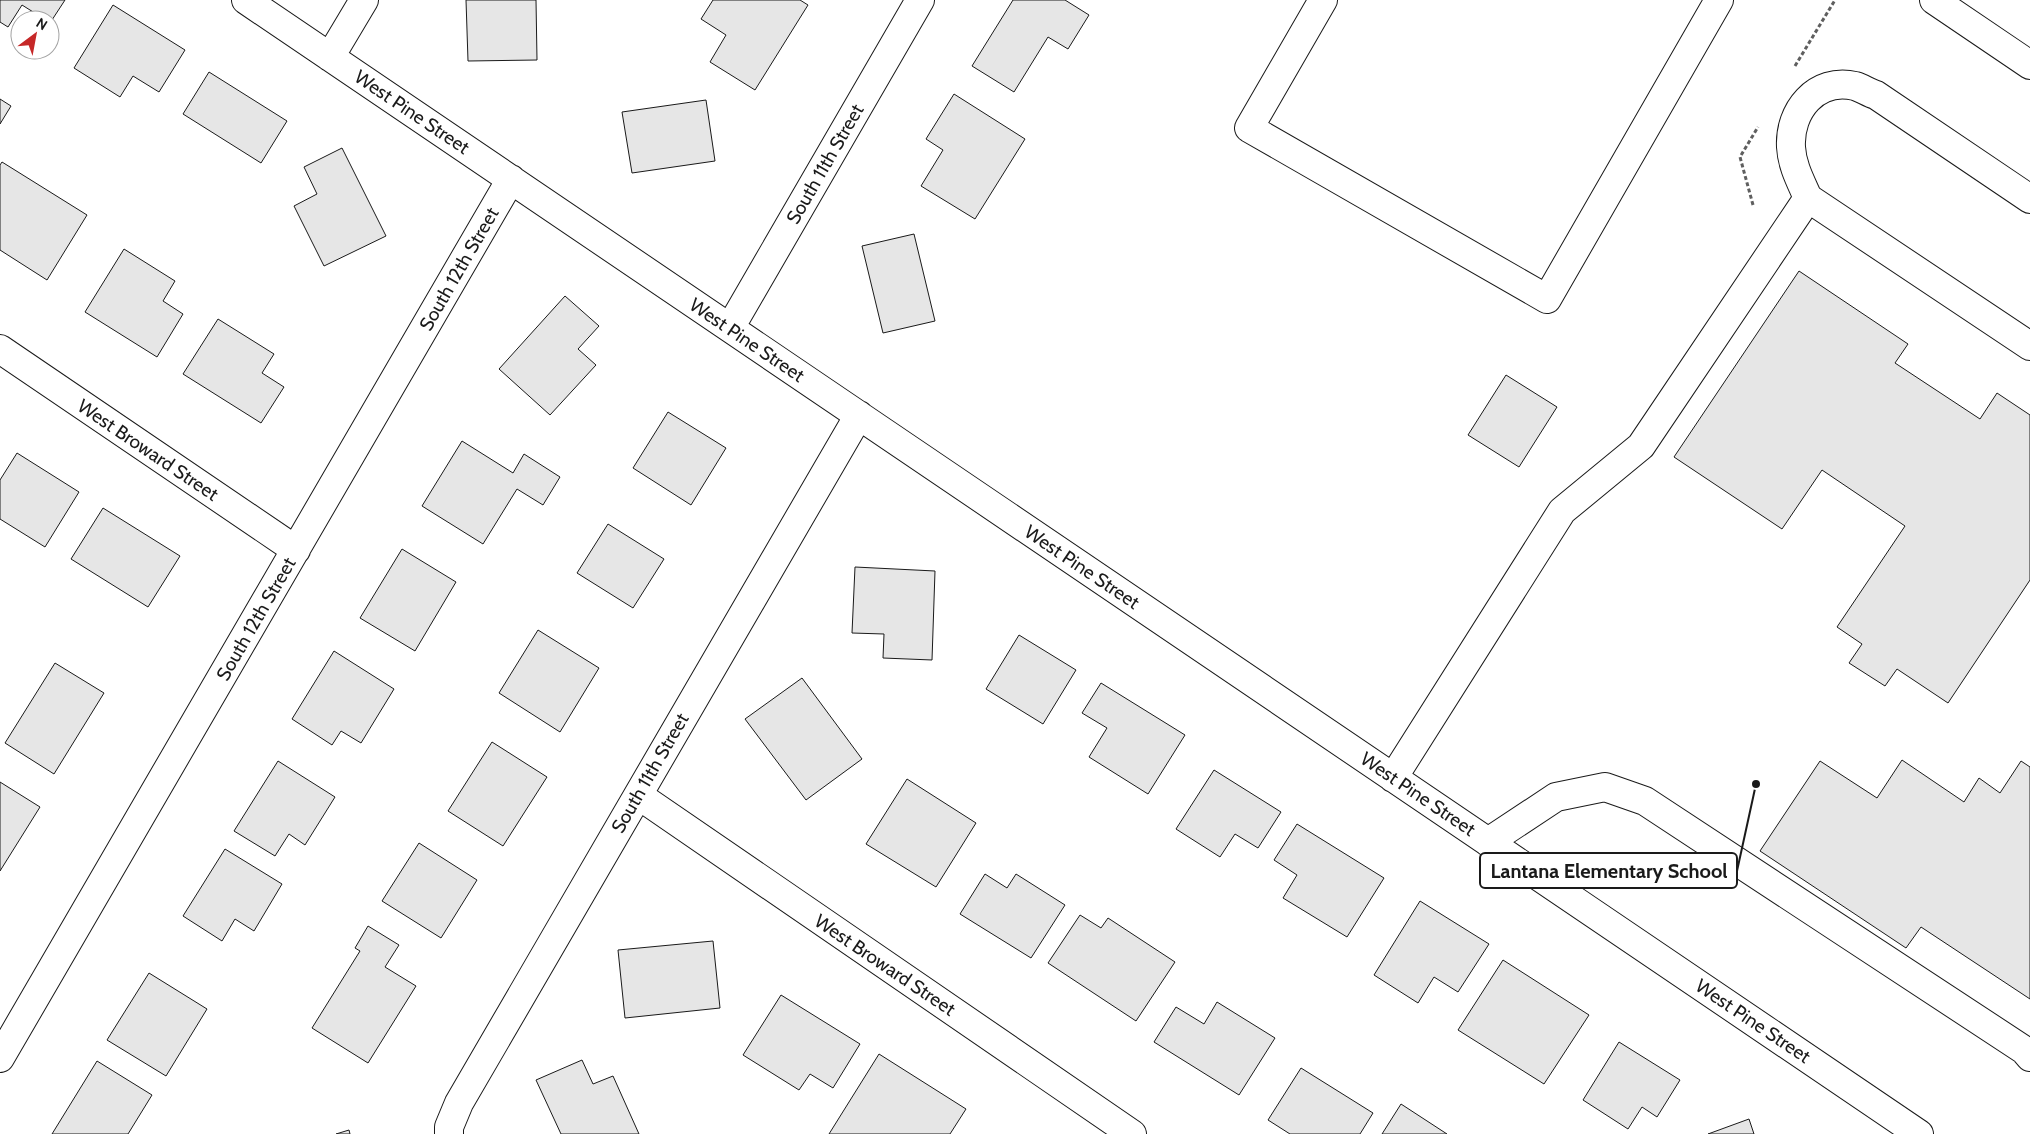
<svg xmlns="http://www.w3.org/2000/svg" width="2030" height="1134" viewBox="0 0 2030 1134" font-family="Cabin,sans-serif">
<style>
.building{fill:#e6e6e6;stroke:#1a1a1a}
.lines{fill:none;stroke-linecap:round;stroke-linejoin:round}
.minor-casing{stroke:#1a1a1a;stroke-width:30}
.path{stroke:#5f5f5f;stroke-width:3;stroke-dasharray:4 2.5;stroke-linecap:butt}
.minor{stroke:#fff;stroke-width:28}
.labels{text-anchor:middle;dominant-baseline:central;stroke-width:4;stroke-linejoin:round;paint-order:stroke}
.street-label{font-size:19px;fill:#1a1a1a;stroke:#fff}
.leader{fill:none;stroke:#1a1a1a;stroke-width:2}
.callout-dot{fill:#1a1a1a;stroke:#fff;stroke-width:2}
.callout{fill:#fff;stroke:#1a1a1a;stroke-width:2}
.callout-label{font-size:20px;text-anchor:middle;font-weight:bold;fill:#1a1a1a}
</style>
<rect width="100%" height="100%" fill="#fff"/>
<path class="building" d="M0,0H65L50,23V20H46L22,5L8,27L0,22Z
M466,0H536L537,60L468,61Z
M713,0H800L808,5L755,90L710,62L726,35L701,19Z
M1013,0H1065L1089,15L1068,49L1048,37L1014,92L972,66Z
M113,5L185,50L159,92L133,76L120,97L74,68Z
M209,72L287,121L261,163L183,114Z
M954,94L1025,139L975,219L921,186L943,150L926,139Z
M0,99L11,106L0,124Z
M706,100L715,161L632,173L622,112Z
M342,148L386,236L324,266L294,206L317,194L304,167Z
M2,162L87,215L47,280L0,250V165Z
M914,234L935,321L883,333L862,246Z
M124,249L175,281L163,301L183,314L157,357L85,312Z
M1799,271L1908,344L1895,363L1980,419L1997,393L2030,415V580L1948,703L1897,669L1885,686L1849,663L1862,644L1837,627L1905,526L1822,470L1782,529L1674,457Z
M565,296L599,326L578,349L596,365L550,415L499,369Z
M218,319L274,354L262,373L284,387L261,423L183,374Z
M1506,375L1557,407L1519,467L1468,435Z
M668,412L726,448L691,505L633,468Z
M462,441L513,473L524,454L560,477L543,505L517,489L483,544L422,506Z
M17,453L79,492L45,547L0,519V480Z
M103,508L180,556L148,607L71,559Z
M608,524L664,559L633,608L577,573Z
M402,549L456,582L415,651L360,618Z
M855,567L935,571L932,660L883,658L884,634L852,633Z
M538,630L599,668L560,732L499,693Z
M1019,635L1076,670L1043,724L986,689Z
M334,651L394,689L361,743L341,731L332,745L292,719Z
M55,663L104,693L54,774L5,743Z
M802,678L862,759L806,800L745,719Z
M1101,683L1185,735L1148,794L1089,757L1107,728L1082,713Z
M492,742L547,777L503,846L448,811Z
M1902,760L1964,802L1979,778L2000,793L2021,761L2030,767V999L1921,927L1906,948L1760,851L1820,761L1877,798Z
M278,761L335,797L305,845L289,834L275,856L234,831Z
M1214,770L1281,812L1258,848L1235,834L1220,857L1176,829Z
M907,779L976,823L936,887L866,844Z
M0,782L40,807L0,871Z
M1297,824L1384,878L1347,937L1283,898L1297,875L1274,860Z
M419,843L477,880L441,938L382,901Z
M225,849L282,884L254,931L235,919L222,941L183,916Z
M985,874L1007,888L1016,874L1065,905L1031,958L960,914Z
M1420,901L1489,944L1458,992L1434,977L1418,1003L1374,975Z
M1080,915L1101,928L1108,918L1175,962L1136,1021L1048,963Z
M368,926L399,945L385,967L416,986L368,1063L312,1028L360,951L355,948Z
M713,941L720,1008L625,1018L618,950Z
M1503,960L1589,1015L1544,1084L1458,1030Z
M149,973L207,1009L166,1076L107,1040Z
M781,995L860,1044L833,1088L810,1074L799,1090L743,1055Z
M1217,1002L1275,1038L1239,1095L1154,1042L1176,1007L1204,1024Z
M1619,1042L1680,1080L1657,1117L1642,1107L1628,1129L1583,1100Z
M879,1054L966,1109L950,1134H829Z
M582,1060L593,1084L613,1076L639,1134H561L536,1080Z
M97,1061L152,1095L128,1134H52Z
M1301,1068L1373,1113L1360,1134H1290L1268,1120Z
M1401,1104L1447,1134H1382Z
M1749,1119L1754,1134H1708Z
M349,1130L350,1134H336Z"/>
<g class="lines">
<defs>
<path id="minor" d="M246,0L1919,1134
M1323,0L1249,128L1547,299L1719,0
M1934,0L2030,65
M330,57L364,0
M2030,199L1876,95C1869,93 1862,88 1855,86C1816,77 1789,111 1791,147C1792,166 1801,182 1808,198L2030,346
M730,328L920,0
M0,349L296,550
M1393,778L1562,511L1641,446L1808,198
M638,795L1132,1134
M1488,842L1556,797L1605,787L1645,801L2024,1050L2030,1057
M0,1058L511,179
M449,1134V1127L459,1103L859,415"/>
</defs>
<use href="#minor" class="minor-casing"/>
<path class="path" d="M1795,66L1835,0
M1753,205L1740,157L1758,127"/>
<use href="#minor" class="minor"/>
</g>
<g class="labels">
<g class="street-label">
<text transform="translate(412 112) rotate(34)">West Pine Street</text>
<text transform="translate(825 164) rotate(-60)">South 11th Street</text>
<text transform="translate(459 269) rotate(-60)">South 12th Street</text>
<text transform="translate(747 340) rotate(34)">West Pine Street</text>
<text transform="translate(148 450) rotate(34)">West Broward Street</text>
<text transform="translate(1082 567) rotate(34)">West Pine Street</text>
<text transform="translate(256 619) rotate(-60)">South 12th Street</text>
<text transform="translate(650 773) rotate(-60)">South 11th Street</text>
<text transform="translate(1418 794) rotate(34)">West Pine Street</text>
<text transform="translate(885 965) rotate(34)">West Broward Street</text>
<text transform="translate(1753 1021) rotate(34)">West Pine Street</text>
</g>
</g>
<path class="leader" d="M1756 784L1737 871"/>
<circle class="callout-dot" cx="1756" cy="784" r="5"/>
<rect class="callout" x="1480" y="853" width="257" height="35" rx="5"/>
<g class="callout-label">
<text x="1609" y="878">Lantana Elementary School</text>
</g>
<g transform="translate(35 35) rotate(32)"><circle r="24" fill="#ffffff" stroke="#a3a3a3"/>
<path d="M0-4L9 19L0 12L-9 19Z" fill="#c62828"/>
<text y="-8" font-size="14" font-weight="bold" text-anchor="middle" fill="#1a1a1a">N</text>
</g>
</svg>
